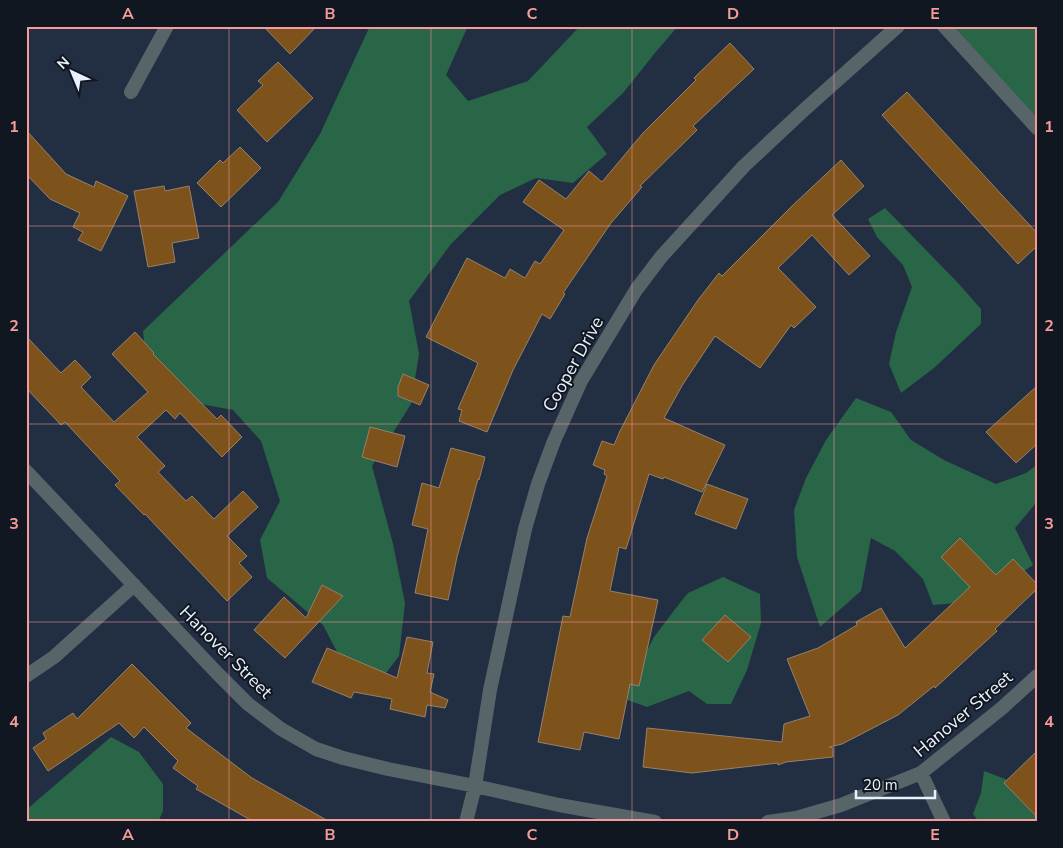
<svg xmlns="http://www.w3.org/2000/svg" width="1063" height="848" viewBox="0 0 1063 848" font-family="'Nunito Sans',sans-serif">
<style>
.green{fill:#296547}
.building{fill:#7d521b;stroke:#96816c}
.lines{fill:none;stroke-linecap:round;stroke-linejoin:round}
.minor{stroke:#576569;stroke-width:14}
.tertiary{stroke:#576569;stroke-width:14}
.grid{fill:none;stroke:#f59b9a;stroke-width:1;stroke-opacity:0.55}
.labels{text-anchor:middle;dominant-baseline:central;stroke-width:4;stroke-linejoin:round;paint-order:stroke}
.street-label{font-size:18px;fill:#e8f1fe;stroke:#111720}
.neatline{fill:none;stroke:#f59b9a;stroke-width:2}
.grid-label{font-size:16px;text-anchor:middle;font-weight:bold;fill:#f59b9a}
</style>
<rect width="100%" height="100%" fill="#222f42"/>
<path class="green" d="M370,26H468L446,75L468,101L528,81L580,26H678L655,53L623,93L587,127L607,154L573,183L536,178L500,195L451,244L409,301L419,354L411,404L372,466L393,544L405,603L399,656L383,677L355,686L323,625L267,578L260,540L280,501L261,441L233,410L184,401L148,382L143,331L278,202L320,134Z
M943,26H1037V129Z
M885,208L958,283L981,309V324L934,368L901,393L889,364L896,332L912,287L903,265L877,237L868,219Z
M856,398L891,412L911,440L944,460L996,484L1026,473L1037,465V502L1015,528L1033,565L980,601L933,605L923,579L895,551L871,538L861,591L820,627L797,557L794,510L806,478L826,440Z
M723,577L760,594L761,623L747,670L731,704H707L689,691L647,707L622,698L654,637L679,604L688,593Z
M111,737L139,752L163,784V811L158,822H26V810Z
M984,771L1037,791V822H979L973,814L981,793Z"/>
<path class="building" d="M263,26H317L290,54Z
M730,43L754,69L693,126L697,130L640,186L642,187L611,223L563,293L565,294L550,319L542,314L513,370L487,432L459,421L462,410L458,409L478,363L426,337L467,258L505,278L510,269L525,278L535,261L540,264L564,230L523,202L539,180L566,199L589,171L602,182L643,133L696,80L694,78Z
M278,62L313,98L267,142L237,110L263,85L258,81Z
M907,92L1037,233V246L1018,264L882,115Z
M26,130L66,174L94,187L96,181L128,196L101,251L78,240L83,232L73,227L80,213L50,199L26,174Z
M240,147L261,168L221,207L197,183L220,160L223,163Z
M841,160L864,186L832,215L870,256L849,275L812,235L778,268L816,307L794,328L791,325L760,368L715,336L683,384L664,418L725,445L702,492L664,477L663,479L649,474L626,549L619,547L610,591L658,600L639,686L630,684L619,739L584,732L580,750L538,742L563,616L570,617L587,538L607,476L604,474L605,470L593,465L602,441L614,445L620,431L654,365L698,300L719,273L722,276L792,206Z
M164,186L165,191L189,186L199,238L172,243L175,262L148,267L134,191Z
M135,332L154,353L153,354L217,419L221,415L242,437L222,457L180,413L175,419L166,410L137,437L165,466L158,472L186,501L192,496L214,519L243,491L258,507L227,536L247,556L239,563L252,577L227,601L145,514L144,515L115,485L120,481L65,422L61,425L26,388V336L61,373L75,360L91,377L81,387L114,422L148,392L112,354Z
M403,374L429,385L420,405L398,396V387Z
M1037,386V444L1016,463L986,432Z
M370,427L405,436L397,467L362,457Z
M451,448L485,457L479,480L478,479L457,557L448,600L415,593L428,529L412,525L422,483L439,488Z
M707,484L748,499L736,529L695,514Z
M960,538L996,575L1013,559L1037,584V589L995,629L997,631L935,688L934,686L898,715L842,744L829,747L833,748V757L786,762L778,765V763L692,773L643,767L647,728L782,742L784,724L810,716L787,659L818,648L857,625L856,622L881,608L905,648L970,587L941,557Z
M322,585L343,596L285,658L254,630L284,597L306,618Z
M725,615L751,637L728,662L702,640Z
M407,637L433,642L427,673L434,674L430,692L448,700L445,708L427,705L425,717L390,709L392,699L354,692L351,698L312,682L327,648L397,678Z
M132,664L191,723L186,728L252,778L330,822H254L196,789L198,786L173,768L178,761L144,727L134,738L119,723L48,771L33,748L46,739L43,733L73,713L77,719Z
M1037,751V817L1004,783Z"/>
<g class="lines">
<path class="minor" d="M131,92L167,26
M26,471L217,673L248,704L281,729L316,749L343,758L388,769L475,786L559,805L655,822
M26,676L54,657L134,585
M921,773L944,822
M466,822L475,786L490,690L525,529L538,484L554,441L581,381L636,290L661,257L744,166L804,110L898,26
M768,822L796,818L841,805L921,773L1002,708L1037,676"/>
<path class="tertiary" d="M944,26L1037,128"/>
</g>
<path class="grid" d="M229,26V822M431,26V822M632,26V822M834,26V822M26,226H1037M26,424H1037M26,622H1037"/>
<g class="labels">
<g class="street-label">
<text transform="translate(573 364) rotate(-61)">Cooper Drive</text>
<text transform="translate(226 652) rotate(45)">Hanover Street</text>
<text transform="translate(963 714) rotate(-40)">Hanover Street</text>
</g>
</g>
<rect width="1063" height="848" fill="none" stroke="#111720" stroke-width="55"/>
<g transform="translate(72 72) rotate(316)" stroke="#111720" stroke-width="4" paint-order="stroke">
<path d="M0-4L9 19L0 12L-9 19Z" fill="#e8f1fe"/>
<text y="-8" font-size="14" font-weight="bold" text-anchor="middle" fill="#e8f1fe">N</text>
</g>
<path d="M856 790v8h79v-8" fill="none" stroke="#e8f1fe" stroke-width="2.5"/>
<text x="863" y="790" font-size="15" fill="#e8f1fe" stroke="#111720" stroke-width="4" paint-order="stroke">20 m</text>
<rect x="28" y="28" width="1008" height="792" class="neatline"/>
<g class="grid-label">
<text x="128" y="19">A</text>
<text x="330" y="19">B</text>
<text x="532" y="19">C</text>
<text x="733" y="19">D</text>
<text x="935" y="19">E</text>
<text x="14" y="132">1</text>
<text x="1049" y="132">1</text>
<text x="14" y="331">2</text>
<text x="1049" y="331">2</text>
<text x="14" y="529">3</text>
<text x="1049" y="529">3</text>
<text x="14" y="727">4</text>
<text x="1049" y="727">4</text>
<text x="128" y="840">A</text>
<text x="330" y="840">B</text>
<text x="532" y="840">C</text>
<text x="733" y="840">D</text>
<text x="935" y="840">E</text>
</g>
</svg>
